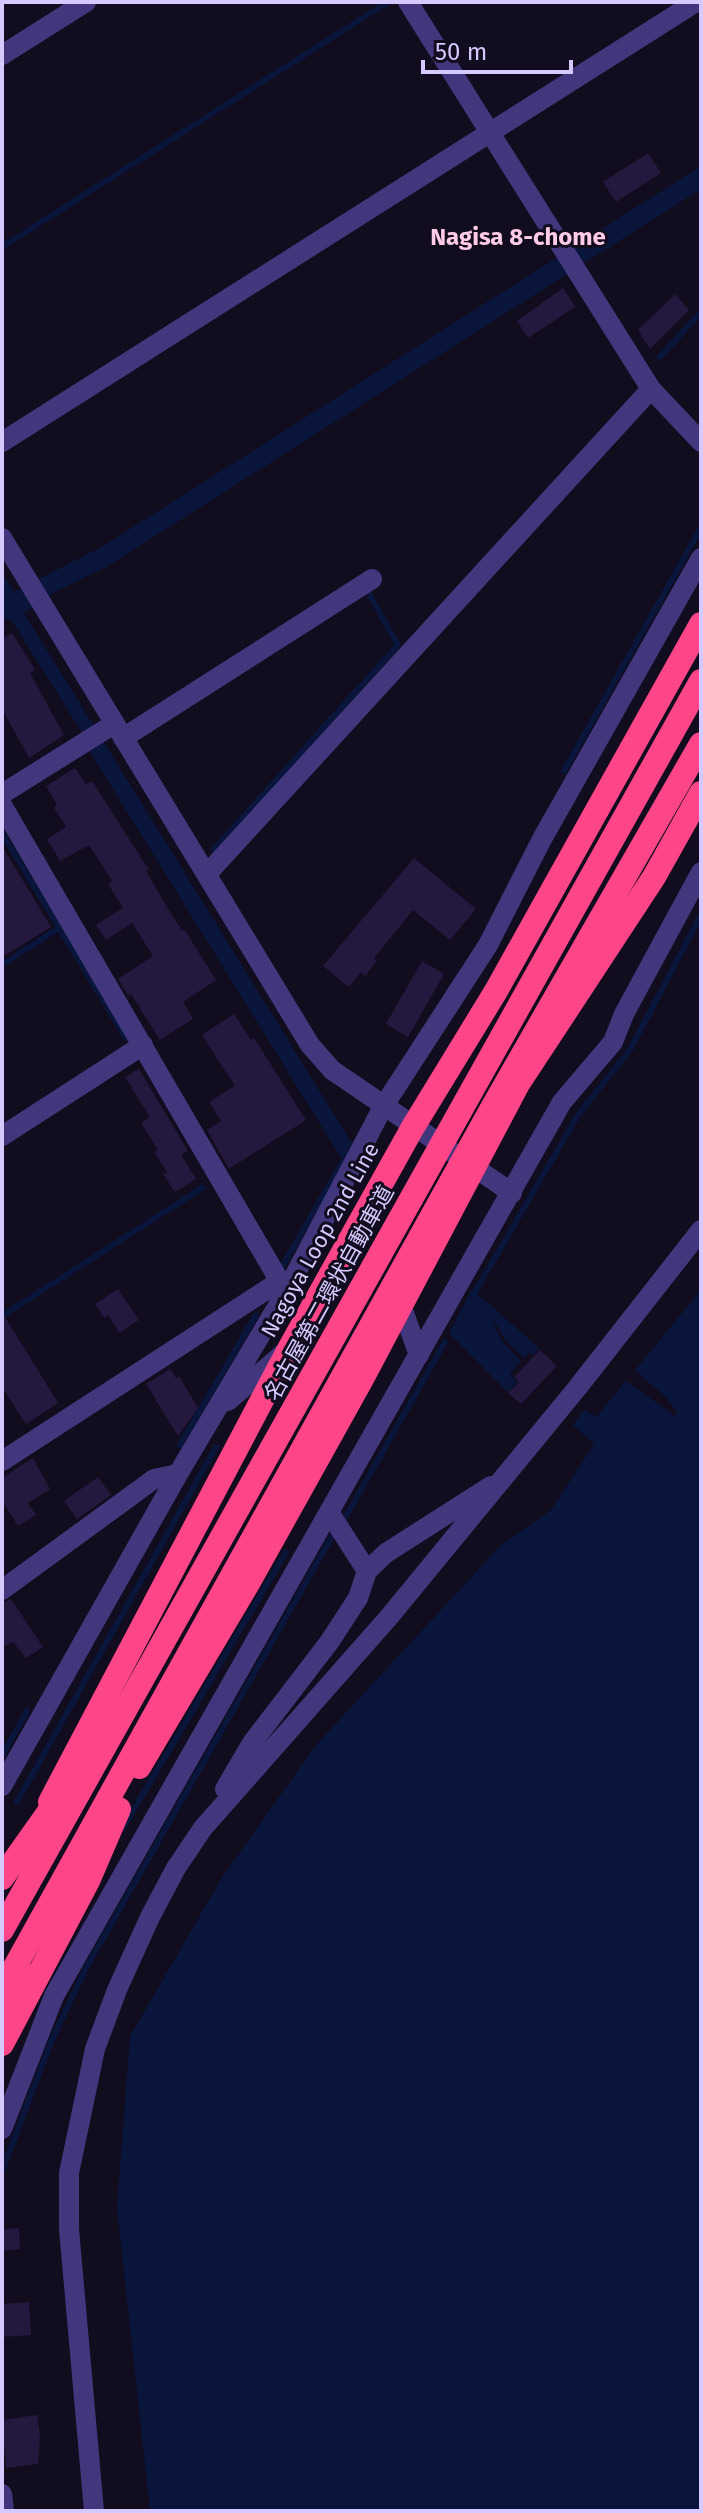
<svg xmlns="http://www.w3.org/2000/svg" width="703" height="2513" viewBox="0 0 703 2513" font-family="'Fira Sans','Noto Sans JP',sans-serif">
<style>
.water{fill:#09153a}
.pier{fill:#110c1e}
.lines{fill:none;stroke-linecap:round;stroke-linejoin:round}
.stream{stroke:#09153a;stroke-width:6}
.building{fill:#25183f}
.minor{stroke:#42377d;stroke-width:20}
.highway{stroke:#fe4587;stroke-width:24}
.highway-bridge{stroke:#fe4587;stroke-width:24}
.labels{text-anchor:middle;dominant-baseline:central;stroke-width:6;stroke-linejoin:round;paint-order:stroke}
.street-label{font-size:22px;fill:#d6c9ff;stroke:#110c1e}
.neighbourhood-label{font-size:24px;font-weight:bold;fill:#ffcbe6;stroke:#110c1e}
</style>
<rect width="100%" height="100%" fill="#110c1e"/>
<path class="water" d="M701,166V189L108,566L51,594L24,613L353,1145L343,1161L92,755L83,734L12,621L2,617V573L14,592L103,546Z
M472,1289L539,1348L533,1356L529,1352L524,1358L507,1342L489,1313L502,1341L521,1361L510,1374L517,1382L507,1392L449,1333Z
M701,1290V2511H150L117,2208L130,2036L223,1876L316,1745L500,1546L551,1510L594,1444L573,1425L584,1410L596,1417Z"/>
<path class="pier" d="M634,1370L665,1396L677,1412L675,1416L625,1380Z"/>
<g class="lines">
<path class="stream" d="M2,247L388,2
M660,357L701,312
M564,771L701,528
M2,833L126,1038
M214,849L398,645L369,594
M2,965L59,928
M283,1265L343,1161
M471,1299L578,1115L630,1050L701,915
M2,1316L202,1188
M180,1445L256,1315
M345,1518L445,1342
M2,1756L27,1711
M17,1802L216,1447
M123,1828L286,1552
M2,2171L51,2042L86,1968L333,1535"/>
</g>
<path class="building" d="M648,153L661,173L616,202L603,182Z
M563,288L575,307L528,338L517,321Z
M675,294L689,310L650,349L638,330Z
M12,633L35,670L30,673L64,735L29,758L2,709V639Z
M75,768L86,784L92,781L149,870L146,871L165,904L182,931L184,929L216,980L183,1002L193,1019L160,1040L131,994L128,996L118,979L153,956L132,923L106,940L96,925L123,908L108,884L112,881L89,845L60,861L47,839L66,827L54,808L57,805L46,786Z
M2,846L51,927L2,957Z
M414,858L476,909L450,940L413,910L374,958L377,961L365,976L361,972L349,987L323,966Z
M422,961L444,974L408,1037L386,1024Z
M234,1014L251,1040L254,1038L306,1120L229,1169L207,1130L221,1121L209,1102L235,1086L202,1035Z
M139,1069L188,1151L181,1155L196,1179L175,1192L163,1174L167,1172L154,1152L158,1150L141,1123L150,1117L125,1077Z
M118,1289L139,1320L119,1333L108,1315L104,1318L95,1304Z
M2,1312L58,1403L26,1424L2,1387Z
M540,1350L557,1366L521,1404L508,1393L519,1382L514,1377Z
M170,1369L176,1378L179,1376L198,1408L178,1436L146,1384Z
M33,1458L50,1489L28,1503L36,1515L18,1526L2,1501V1478Z
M98,1477L111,1495L77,1519L64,1501Z
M11,1599L43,1647L26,1658L13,1642L2,1647V1603Z
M19,2228L20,2249L2,2251V2229Z
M29,2302L31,2335L2,2337V2304Z
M37,2415L40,2435L38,2464L6,2468L2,2420Z"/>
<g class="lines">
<path class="minor" d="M408,2L651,389L701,442
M2,55L86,2
M2,442L696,2
M2,538L310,1045L332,1070L512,1193
M123,738L372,579
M2,794L114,724
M2,805L286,1292
M207,874L651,389
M2,1136L143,1045
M401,1305L419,1355
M228,1401L286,1351
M2,1461L280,1281
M329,1512L367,1571
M2,1590L154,1479L178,1474
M2,1786L178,1474L286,1292L383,1107L488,945L542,839L701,558
M225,1789L252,1743L330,1641L358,1598L367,1571L386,1553L491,1486
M2,2129L54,1996L562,1102L613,1042L624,1014L701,872
M2,2494L4,2511
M94,2511L69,2229V2173L95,2049L117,1990L150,1917L176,1868L203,1828L389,1617L578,1387L701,1230"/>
<path class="highway" d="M139,1767L250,1580L362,1379L518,1084L654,877L701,793
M50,1802L289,1349L413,1127L496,991L701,624
M2,2006L21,1972"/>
<path class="highway-bridge" d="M2,1878L68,1785
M2,1930L701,681
M2,1990L492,1108L701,744
M2,2044L88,1881L119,1809"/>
</g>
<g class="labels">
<g class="street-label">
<text transform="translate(320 1240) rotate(-61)">Nagoya Loop 2nd Line</text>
<text transform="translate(329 1293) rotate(-61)">名古屋第二環状自動車道</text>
</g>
<g class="neighbourhood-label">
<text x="518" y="237">Nagisa 8-chome</text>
</g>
</g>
<rect width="703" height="2513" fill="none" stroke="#d6c9ff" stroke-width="8"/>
<path d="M423 60v12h148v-12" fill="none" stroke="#d6c9ff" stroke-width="4"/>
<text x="435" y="60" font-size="24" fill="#d6c9ff" stroke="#110c1e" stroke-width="6" paint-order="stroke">50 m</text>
</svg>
